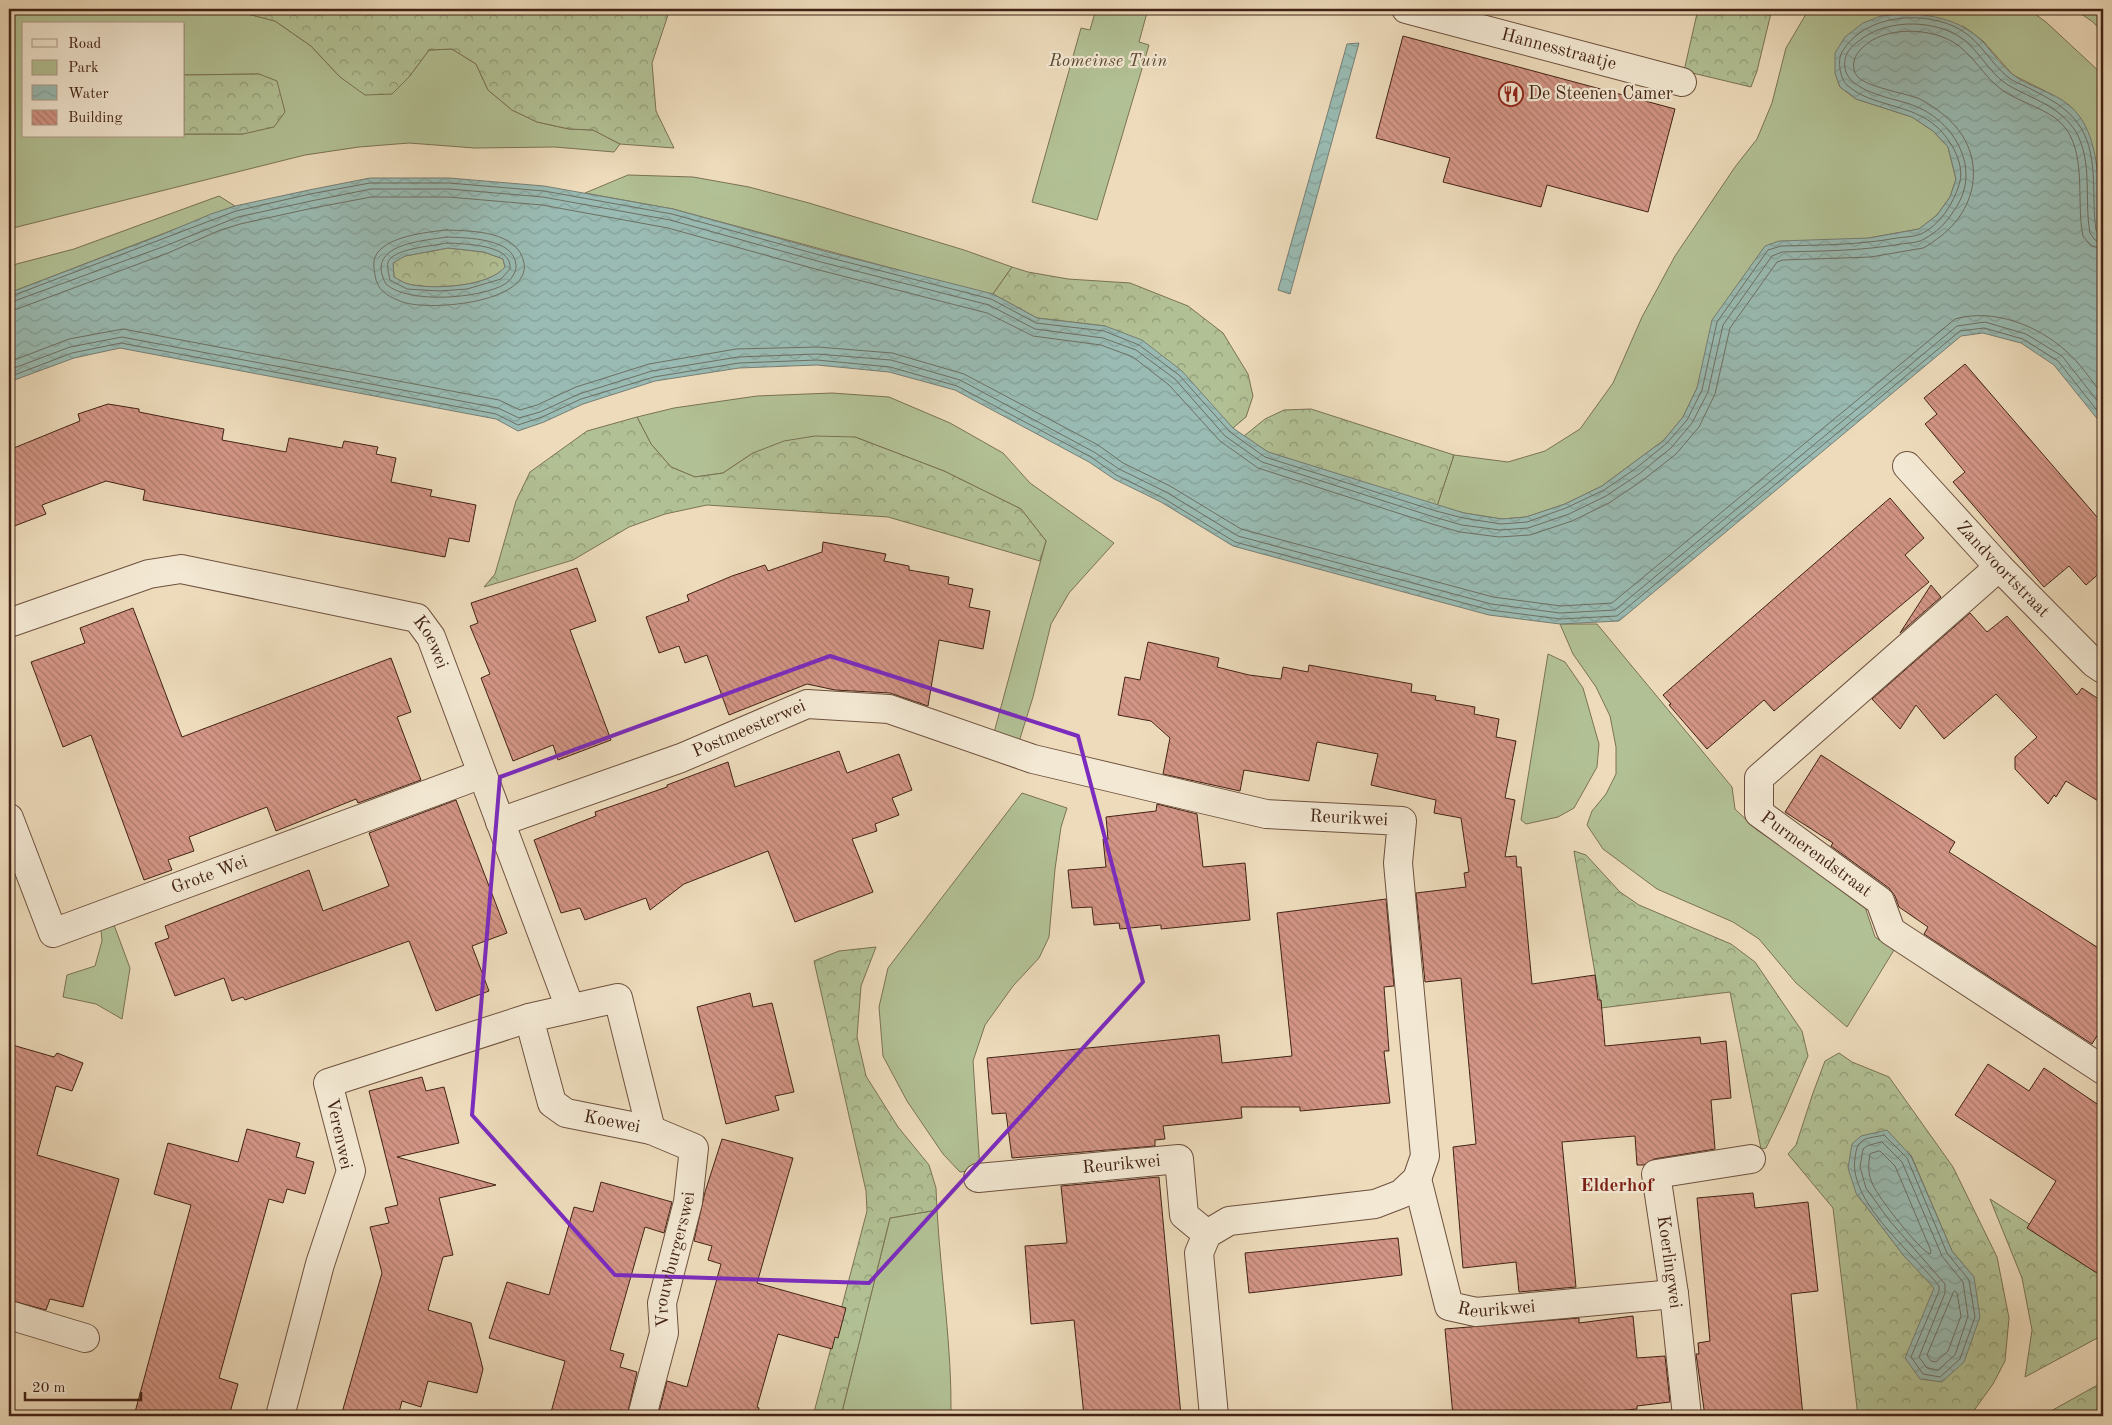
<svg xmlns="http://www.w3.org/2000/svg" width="2112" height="1425" viewBox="0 0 2112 1425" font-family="'Old Standard TT',serif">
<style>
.green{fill:#b2c195;stroke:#7a7255;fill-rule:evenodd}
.forest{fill:url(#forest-crowns);stroke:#7a7255;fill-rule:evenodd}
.water{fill:url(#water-waves);stroke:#777e74;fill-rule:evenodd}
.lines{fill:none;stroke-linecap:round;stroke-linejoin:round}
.shore{stroke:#6e6f64;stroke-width:1}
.building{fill:url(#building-back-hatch);stroke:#432315}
.minor-casing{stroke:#6e513e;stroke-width:30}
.minor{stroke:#f3e8d3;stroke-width:28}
.marked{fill:none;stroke:#7b2cbf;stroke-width:4;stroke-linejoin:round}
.labels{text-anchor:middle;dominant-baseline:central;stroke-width:4.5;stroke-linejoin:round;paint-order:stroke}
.street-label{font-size:18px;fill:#432315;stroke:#f3e8d3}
.park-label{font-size:18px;font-style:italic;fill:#5f4a35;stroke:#f3e8d3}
.poi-label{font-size:18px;fill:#432315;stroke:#f3e8d3;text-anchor:start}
.neighbourhood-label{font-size:19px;font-weight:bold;fill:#7a1f14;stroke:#f3e8d3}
</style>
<defs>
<pattern id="forest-crowns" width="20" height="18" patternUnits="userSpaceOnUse" patternTransform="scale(1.25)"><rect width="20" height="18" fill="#b2c195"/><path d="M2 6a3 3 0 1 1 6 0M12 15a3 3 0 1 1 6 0" fill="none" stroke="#929c78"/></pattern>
<pattern id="water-waves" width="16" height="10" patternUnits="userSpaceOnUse" patternTransform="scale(1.25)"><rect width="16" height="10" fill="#99bbb3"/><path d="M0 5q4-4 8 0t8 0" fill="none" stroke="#85a099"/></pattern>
<pattern id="building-back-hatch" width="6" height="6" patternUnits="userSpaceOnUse" patternTransform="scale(1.25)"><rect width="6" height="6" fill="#d39585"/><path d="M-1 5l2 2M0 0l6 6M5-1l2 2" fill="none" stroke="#ad796c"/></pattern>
</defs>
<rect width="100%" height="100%" fill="#eddbbb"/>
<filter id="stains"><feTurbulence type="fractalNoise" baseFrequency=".004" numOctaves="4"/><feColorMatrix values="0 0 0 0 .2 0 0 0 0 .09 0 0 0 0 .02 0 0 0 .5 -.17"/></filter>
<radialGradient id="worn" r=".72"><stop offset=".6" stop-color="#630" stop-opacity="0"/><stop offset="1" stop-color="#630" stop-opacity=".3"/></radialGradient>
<path class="green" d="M9,9H228L275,21L311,46L340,77H409L429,50L452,49L476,64L488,90L512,110L537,122L569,129L593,130L620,144L614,152L555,147L475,148L409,143L359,147L305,155L9,229ZM24,24H184V75L259,74L243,134H184V136H24Z
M1096,9H1148L1139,42L1149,45L1097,220L1032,202L1081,28L1090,30Z
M1809,9H2028L2046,22L2103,75V245L2100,222L2051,94L2013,75L1983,41L1963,26L1835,73L1840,87L1856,99L1912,117L1933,131L1948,147L1956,179L1950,197L1937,215L1919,229L1869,238L1706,355L1697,388L1683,417L1664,440L1602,486L1565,504L1526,517L1502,519L1464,513L1437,506L1454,455L1508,462L1545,451L1580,429L1613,383L1642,317L1675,256L1735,167L1757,139L1772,103L1786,48Z
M2074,9H2103V33L2093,22Z
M628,175L693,177L749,187L809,203L964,250L1012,267L993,294H987L673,209L585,193Z
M219,196L235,206L9,293V266L74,249Z
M832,393L889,397L950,423L1003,453L1030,483L1114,543L1069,593L1051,624L1033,697L1017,748L992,740L1046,541L1021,509L944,471L855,437L753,453L723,473L695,477L671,467L651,444L637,417L674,408L757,396Z
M1560,624H1597L1732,787L1735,809L1757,830L1836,881L1863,901L1875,937L1894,950L1847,1027L1796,983L1759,939L1733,922L1657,889L1603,849L1587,825L1592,811L1606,794L1616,774V747L1610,716L1596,687L1573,654Z
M1548,654L1565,662L1583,688L1599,744L1597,767L1574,808L1558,817L1526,824L1521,820Z
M1022,793L1067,808L1061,827L1055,869L1049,937L1039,958L1013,986L985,1025L973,1061L980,1170L960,1172L943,1154L907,1101L883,1056L879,1007L888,968Z
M114,925L130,968L122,1019L96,1004L63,997L67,975L95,966L102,941L101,930Z
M937,1210C941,1279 952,1347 951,1416H841L890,1218Z"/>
<path class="forest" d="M228,9H670L652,63L656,111L674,148L620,144L593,130L569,129L537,122L512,110L488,90L476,64L452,49L429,50L409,77L392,94L365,95L340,77L311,46L275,21Z
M1698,9H1772L1757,71L1751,87L1684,71Z
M259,74L277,81L285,112L274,127L243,134H184V75Z
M448,248L484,252L503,259L505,267C489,287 433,290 408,284C404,283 399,280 394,277L393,263L405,256Z
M1012,267L1028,272L1068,279L1130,283L1188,306L1223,333L1248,374L1253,396L1246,417L1233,428L1105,326L1037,318L993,294Z
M1311,409L1454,455L1437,506L1268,452L1244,436L1265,419L1284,410Z
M637,417L651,444L671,467L695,477L723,473L753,453L784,441L815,436L855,437L944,471L1021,509L1046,541L1040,561L888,517L707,505L665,514L629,527L573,560L484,587L495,574L516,501L530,472L587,431Z
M1574,851L1586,855L1620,892L1639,905L1731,944L1755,962L1802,1031L1808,1056L1785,1109L1766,1148L1761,1149L1730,992L1601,1008Z
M876,947L861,986L857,1037L866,1076L898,1127L929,1165L936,1188L937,1210L890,1218L841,1416H813L867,1211L866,1191L814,961L839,951Z
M1839,1053L1852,1062L1889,1077L1953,1167L1997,1257L2009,1318L2005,1361L1993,1384L1970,1416H1858L1833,1208L1788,1154L1796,1145L1813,1093L1825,1061ZM1911,1155L1952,1251L1974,1277L1922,1320L1935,1288L1904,1256L1856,1193Z
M1990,1199L2103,1271V1335L2025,1377L2032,1330L2022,1278Z
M2103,1382V1416H2042Z"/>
<path class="water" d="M1908,13C1937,16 1963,21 1984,43C1993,53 2001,65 2012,74C2028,87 2052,91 2069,105C2106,136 2096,202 2103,245V426L2054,365L2021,343L1983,333L1961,336L1619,621L1560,624L1489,615L1233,546L1161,502L1114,479L1089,462L955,390L889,372L817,365L739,368L655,381L583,404L544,422L518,431L496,419L120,348L74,358L9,382V293L161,235L211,214L235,206L309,190L370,178H449L544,186L673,209L824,251L993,294L1037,318L1105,326L1142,340L1182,371L1233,428L1268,452L1464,513L1502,519L1526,517L1565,504L1602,486L1664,440L1683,417L1697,388L1712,320L1765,246L1779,241L1869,238L1919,229L1937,215L1950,197L1956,179L1948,147L1933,131L1912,117L1856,99L1840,87L1835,73V53L1845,37L1863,23L1881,16ZM448,248L484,252L503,259L505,267C489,287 432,290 408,284C404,283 399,280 394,277L393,263L405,256Z
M1359,43L1290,294L1278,290L1347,44Z
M1887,1130L1911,1156L1952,1251L1974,1277L1980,1317L1964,1362L1942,1382L1920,1379L1905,1358L1934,1288L1904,1256L1856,1193L1848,1168L1852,1144L1861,1136Z"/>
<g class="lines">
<path class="shore" d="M447,230C473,231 518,231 524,263C531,304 424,312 400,301C387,296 377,290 375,275C374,269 373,263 375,257C384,236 428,232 447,230Z
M447,237C468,238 514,238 516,265C517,272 510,281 505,284C480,299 407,304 386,284C364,244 422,241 447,237Z
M447,243C464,244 513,244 510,269L501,279L467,289L439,291L407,289L390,280C389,275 386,265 389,260C398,248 433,246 447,243Z
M9,297L236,211L310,194L370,183H449L544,191L672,214L823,256L991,299L1036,323L1104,331L1139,345L1179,375L1230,432L1265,457L1436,511L1463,518L1501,524L1527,522L1566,508L1604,490L1635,469L1667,443L1687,420L1702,390L1717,322L1768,250L1781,246C1820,245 1859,245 1897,238C1904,237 1914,237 1921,234C1940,225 1953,204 1959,185C1966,165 1951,140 1937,127C1911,103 1871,107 1847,85C1840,79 1837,60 1842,52C1864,14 1925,9 1961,30C1981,42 1991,64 2009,78C2014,82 2021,84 2027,87C2048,98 2068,107 2081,128C2099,158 2091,197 2096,230L2099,235L2103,236
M9,303L165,246L238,217L311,201L371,189H449L543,197L670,220L821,262L989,305L1035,329L1103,338L1136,350L1175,379L1225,436L1262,462L1434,517L1462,525L1500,530L1528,528L1569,514L1606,496L1639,474L1671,448L1692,423L1708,392L1723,325L1772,256L1782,252C1822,251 1861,251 1901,244C1908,243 1918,243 1924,239C1936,233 1946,223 1953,212C1964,197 1968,182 1965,164C1960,138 1940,116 1915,106C1894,97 1835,92 1846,56C1848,50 1854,44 1859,41C1884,20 1928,19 1957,35C1978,47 1988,73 2008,85C2032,99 2060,106 2076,132C2093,162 2084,201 2090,233L2095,240L2103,242
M9,311L17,309L168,253L218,231L240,224L313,208L371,197H448L542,205L668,228L819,270L987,313L1033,336L1101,345L1133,357L1169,385L1220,441L1258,468L1432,524L1460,532L1499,537L1530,535L1572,521L1609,503L1643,480L1676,454L1699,427L1715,394L1730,328L1777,262L1783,260L1871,257L1923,248C1930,245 1935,240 1941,236C1982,204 1985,149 1945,116C1938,110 1928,103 1920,99C1905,93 1866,87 1857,76C1852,70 1853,60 1857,54C1876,26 1926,26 1953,42C1973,54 1983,76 2002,90C2018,101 2038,106 2055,118C2090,143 2075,200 2083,236L2091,246L2103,249
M9,362L69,339L123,329L499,400L520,410L537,405L576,387L649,364L736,349L818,347L892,353L964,374L1098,445L1123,463L1170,486L1241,529L1493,597L1561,606L1612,603L1955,319C1993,308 2037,325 2066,351C2080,363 2092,381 2103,396
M9,370L70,347L122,337L498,408L519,418L540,412L579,394L652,371L738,357L817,354L891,360L960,380L1094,452L1119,469L1166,492L1238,536L1491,604L1560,613L1615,610L1957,326L1985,322L2026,334L2062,356L2103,408
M9,377L72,353L121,343L496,414L518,425L542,417L581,399L654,377L739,363L817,360L890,367L957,386L1091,457L1116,475L1163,498L1235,542L1490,610L1560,619L1617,616L1960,331L1984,328L2023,339L2058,361L2103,418
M1884,1135L1907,1158L1947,1253L1969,1280L1975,1317L1960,1359L1940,1377L1923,1374L1911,1357L1939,1291V1286C1914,1254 1848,1202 1855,1158C1856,1152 1856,1146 1862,1141C1867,1137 1877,1137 1884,1135Z
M1882,1142L1902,1162L1942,1256L1963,1282L1968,1316L1955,1355L1938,1370L1927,1368L1919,1357L1945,1293V1284L1889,1220L1866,1188L1860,1167L1863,1149L1867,1146Z
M1880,1151L1895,1166L1931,1251L1930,1254C1920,1251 1878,1197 1873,1185C1868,1175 1868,1165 1870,1154Z
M1955,1291L1957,1293L1961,1316L1948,1351L1936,1362L1931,1361L1927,1355L1953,1293Z"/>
</g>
<path class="building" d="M1403,36L1675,109L1648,212L1547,185L1541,207L1443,182L1450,158L1376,138Z
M1965,364L2103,524V570L2086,585L2069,566L2044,587L1953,482L1965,472L1925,424L1937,414L1924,398Z
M108,404L139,409V412L224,429L222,440L286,452L289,438L342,448L344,441L378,447L376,454L396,458L391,482L432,490L430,496L476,505L469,542L449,538L445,557L143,500L145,490L106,481L42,505L46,514L9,528V450L80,421L78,414Z
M1890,498L1924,538L1905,555L1929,582L1774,711L1764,700L1707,749L1669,705L1671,704L1663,695Z
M823,542L886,554L884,561L909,566V570L949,577L948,584L973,589L969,607L990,611L983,649L939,640L928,706L890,693L835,690L807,684L729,715L707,655L685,663L679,646L659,653L646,617L689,601L687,595L732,576L765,565L768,571L822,552Z
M577,568L596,621L570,630L611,740L558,760L553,745L513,761L481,678L490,674L470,626L478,623L471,603Z
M1931,585L1941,597L1900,633Z
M133,608L182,737L391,658L411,712L397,717L421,780L358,803L356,799L276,831L267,807L189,837L194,851L168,860L172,870L144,880L91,735L63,747L31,662L85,643L80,628Z
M1970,613L1987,632L2007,616L2077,695L2082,688L2103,702V804L2066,781L2056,797L2054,795L2048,804L2015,769V757L2037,737L1996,694L1944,739L1916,705L1900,729L1872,699Z
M1148,642L1219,658L1217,667L1249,675L1281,679L1283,667L1308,672L1309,665L1412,684L1411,692L1436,696L1435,700L1475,707L1474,714L1499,719L1496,737L1516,741L1505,798L1515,800L1505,857L1516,856L1517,867H1521L1532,984L1595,975L1598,1000H1601L1605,1046L1700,1037L1701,1044L1726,1041L1731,1098L1711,1100L1715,1149L1654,1159L1644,1165H1637L1635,1136L1562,1142L1576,1287L1519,1292L1516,1262L1463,1268L1453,1147L1476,1144L1461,978L1425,982L1416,893L1466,887L1464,873L1469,872L1461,818L1434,813L1436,800L1371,785L1378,754L1317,742L1309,781L1244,770L1240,791L1163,774L1170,738L1151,721L1118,715L1125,677L1140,680Z
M839,751L847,773L899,754L912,790L892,798L899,815L875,824L877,831L852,839L873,892L795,922L768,851L684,884L650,910L646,898L585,920L580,908L561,913L534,840L596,816L595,812L667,787V785L728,762L735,787Z
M1821,755L1955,842L1949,852L2103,951V1026L2092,1044L1924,934L1928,927L1899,907L1895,896L1889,888L1831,846L1833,843L1785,812Z
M456,800L507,933L472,946L489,991L436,1011L409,941L245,1000L243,997L232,1001L224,978L175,996L155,943L169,938L165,926L309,870L323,911L389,886L369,833Z
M1157,804L1197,814L1203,867L1245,863L1250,920L1161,929V925L1120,929L1119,923L1094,925L1092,907L1072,908L1068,870L1106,867L1103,839H1108L1106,817L1156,811Z
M1386,899L1394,986L1384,987L1389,1051H1384L1390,1103L1300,1111V1107H1241L1242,1118L1163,1126L1165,1139L1155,1140V1146L1012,1158L1006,1113L992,1114L987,1058L1219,1035L1222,1063L1292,1056L1277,913Z
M750,993L753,1007L772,1003L794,1092L775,1096L779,1110L726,1124L697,1007Z
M9,1044L54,1057L57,1053L83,1063L72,1091L56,1086L37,1155L119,1179L83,1307L50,1299L46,1310L9,1300Z
M1988,1064L2029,1091L2044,1068L2103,1108V1277L2027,1228L2056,1181L1955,1115Z
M422,1077L426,1091L444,1087L459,1143L397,1157L496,1185L439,1198L453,1255L443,1257L428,1310L471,1323L483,1369L477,1393L428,1381L421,1407L402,1401L398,1416H341L382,1273L370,1227L389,1223L385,1208L398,1205L369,1091Z
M247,1129L300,1143L296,1157L314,1162L305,1194L287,1189L283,1203L269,1199L219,1378L238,1384L229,1416H134L191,1205L154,1194L168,1143L238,1162Z
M722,1139L793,1158L757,1283L846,1308L838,1338L835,1337L832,1349L778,1334L757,1407L759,1408L758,1416H658L667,1381L687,1387L721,1264L708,1260L712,1246L694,1241L705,1192Z
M1159,1177L1181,1416H1084L1074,1320L1031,1324L1025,1246L1067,1243L1061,1186Z
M601,1182L672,1202L664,1233L645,1227L610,1350L624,1354L620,1367L637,1372L627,1416H550L565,1361L489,1338L507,1282L549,1295L574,1207L593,1212Z
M1753,1193L1755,1208L1808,1202L1818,1291L1791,1294L1803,1416H1705L1696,1354H1699L1698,1343L1710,1341L1697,1198Z
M1398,1238L1402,1275L1249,1293L1245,1253Z
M1633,1316L1637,1358L1665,1356L1670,1402L1637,1406V1409L1567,1416H1453L1445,1329L1579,1318V1323Z"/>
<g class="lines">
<defs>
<g id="minor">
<path id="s1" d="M1406,9L1682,82"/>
<path id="s2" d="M1907,466L1999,567L2094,663L2103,669"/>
<path id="s3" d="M1999,567L1759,778V813L1880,901L1891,931L2103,1070"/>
<path id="s4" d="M9,623L149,574L181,569L417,618L431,637L570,1008"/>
<path id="s5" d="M9,818L53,933L482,774"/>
<path id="s6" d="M500,822L681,758L807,704L889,709L1033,759L1266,814L1402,821L1398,863L1425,1156L1417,1179L1401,1194L1375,1204L1229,1221L1207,1234L1199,1253L1214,1416"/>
<path d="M618,998L651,1130L566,1113L552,1103L529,1018Z"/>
<path id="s7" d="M978,1178L1179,1159L1184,1215L1207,1234"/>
<path id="s8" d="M1417,1179L1449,1306L1476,1312L1674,1294"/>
<path d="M9,1315L85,1338"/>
<path d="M280,1416L320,1264L351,1171L328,1083L529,1018"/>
<path id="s9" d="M642,1416L664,1333L662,1303L688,1202L694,1148L651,1130"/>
<path d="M1687,1416L1674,1294L1656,1174L1751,1159"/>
</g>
</defs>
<use href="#minor" class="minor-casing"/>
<use href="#minor" class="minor"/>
</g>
<path class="marked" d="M830,656L1078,736L1143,982L869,1283L615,1275L472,1115L500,777Z"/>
<defs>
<symbol id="restaurant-ring" viewBox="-11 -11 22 22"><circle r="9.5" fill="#f3e8d3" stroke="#8f2418" stroke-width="1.5"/><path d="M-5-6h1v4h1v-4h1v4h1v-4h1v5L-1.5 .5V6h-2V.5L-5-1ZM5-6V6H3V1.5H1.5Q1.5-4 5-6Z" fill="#8f2418"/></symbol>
</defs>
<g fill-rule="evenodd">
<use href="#restaurant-ring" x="1497" y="80" width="28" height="28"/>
</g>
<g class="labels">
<g class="street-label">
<text stroke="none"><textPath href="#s1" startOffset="158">Hannesstraatje</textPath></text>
<text stroke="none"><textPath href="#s2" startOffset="141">Zandvoortstraat</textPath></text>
<text stroke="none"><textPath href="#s4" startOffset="450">Koewei</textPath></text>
<text stroke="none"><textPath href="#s6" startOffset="266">Postmeesterwei</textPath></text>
<text stroke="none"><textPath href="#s6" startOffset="886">Reurikwei</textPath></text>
<text stroke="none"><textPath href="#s3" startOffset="425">Purmerendstraat</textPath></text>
<text stroke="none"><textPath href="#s5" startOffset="290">Grote Wei</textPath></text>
<text transform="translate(612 1122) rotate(11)">Koewei</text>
<text transform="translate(339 1134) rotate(78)">Verenwei</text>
<text stroke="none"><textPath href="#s7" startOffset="144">Reurikwei</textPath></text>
<text stroke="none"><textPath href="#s9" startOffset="161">Vrouwburgerswei</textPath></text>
<text transform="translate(1669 1262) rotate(82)">Koerlingwei</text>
<text stroke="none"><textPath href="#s8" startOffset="179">Reurikwei</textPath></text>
</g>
<g class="park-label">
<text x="1108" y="61">Romeinse Tuin</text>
</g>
<g class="poi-label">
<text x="1528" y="94">De Steenen Camer</text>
</g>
<g class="neighbourhood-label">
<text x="1617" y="1186">Elderhof</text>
</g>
</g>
<rect width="2112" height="1425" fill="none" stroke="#eddbbb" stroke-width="30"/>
<rect x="10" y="10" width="2092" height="1405" fill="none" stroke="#432315" stroke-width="2.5"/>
<rect x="15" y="15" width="2082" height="1395" fill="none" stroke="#432315"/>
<rect x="22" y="22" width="162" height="115" fill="#f3e8d3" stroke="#ad9987"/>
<rect x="32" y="39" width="25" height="8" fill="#f3e8d3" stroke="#ad9987"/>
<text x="68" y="48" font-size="15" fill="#432315">Road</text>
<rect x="32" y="60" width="25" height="15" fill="#b2c195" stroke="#ad9987"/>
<text x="68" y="72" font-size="15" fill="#432315">Park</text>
<rect x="32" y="85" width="25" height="15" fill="url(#water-waves)" stroke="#ad9987"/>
<text x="68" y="98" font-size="15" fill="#432315">Water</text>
<rect x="32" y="110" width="25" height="15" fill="url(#building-back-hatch)" stroke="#ad9987"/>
<text x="68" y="122" font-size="15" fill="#432315">Building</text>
<path d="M25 1392v8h116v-8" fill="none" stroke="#432315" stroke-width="2.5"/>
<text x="32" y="1392" font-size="15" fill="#432315" stroke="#f3e8d3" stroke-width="4" paint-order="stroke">20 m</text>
<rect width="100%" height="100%" filter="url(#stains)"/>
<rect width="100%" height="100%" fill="url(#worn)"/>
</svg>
